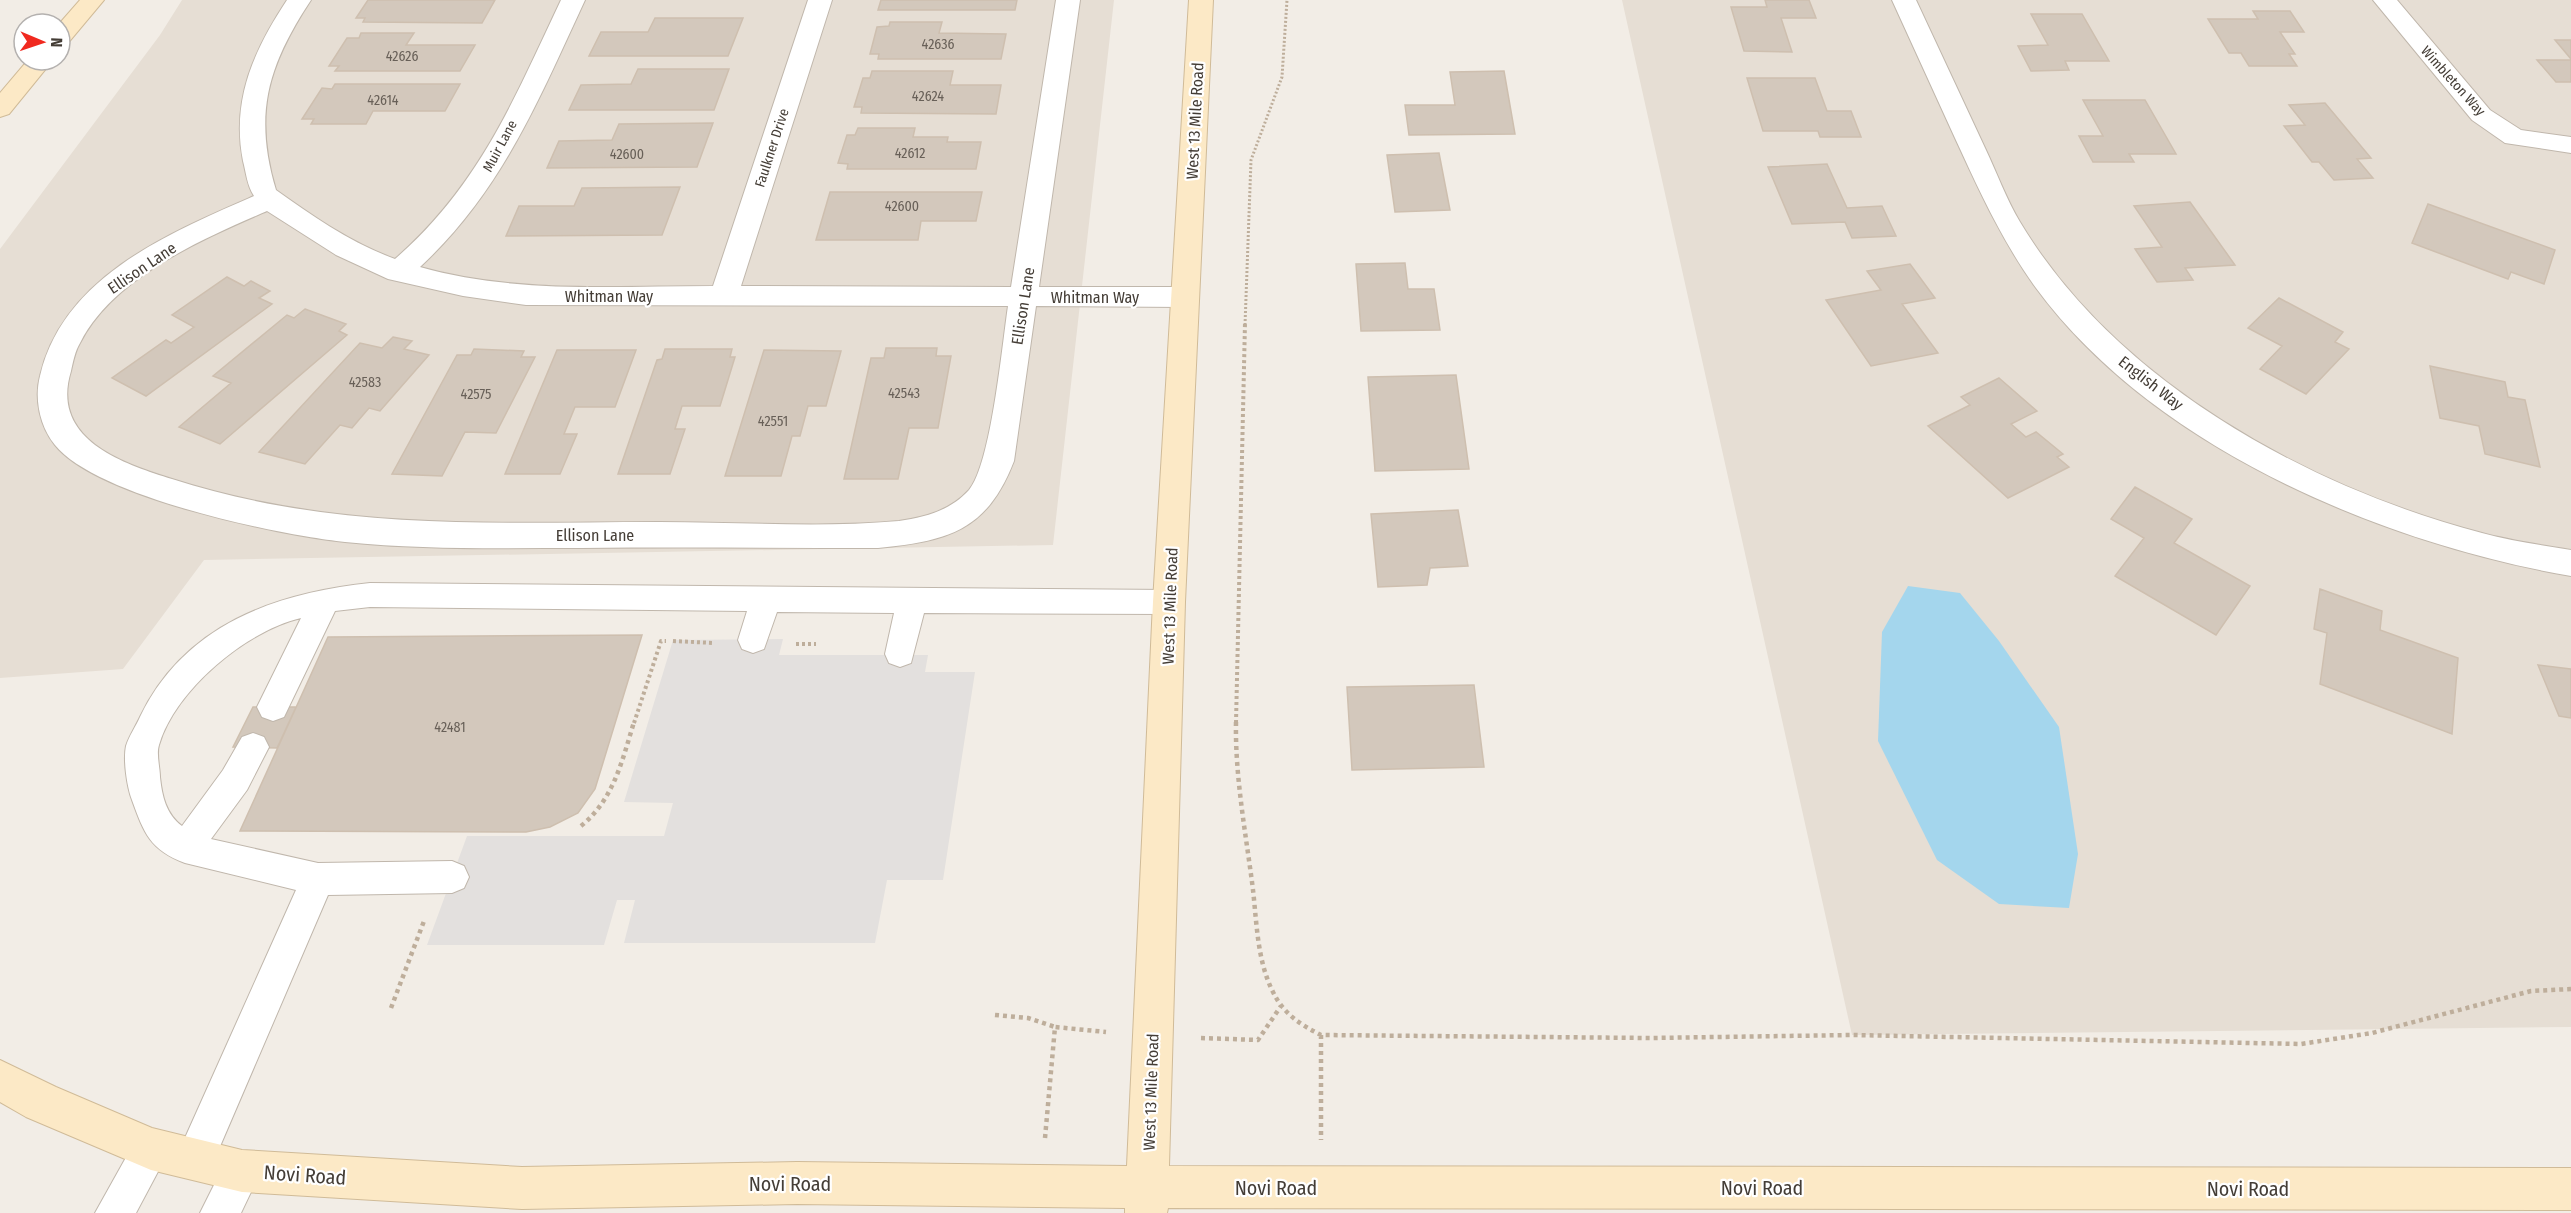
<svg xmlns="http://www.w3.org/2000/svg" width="2571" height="1213" viewBox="0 0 2571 1213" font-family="'Fira Sans Condensed',sans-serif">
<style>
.residential{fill:#e6ded4}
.parking{fill:#e3e0de}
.water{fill:#a4d6ed}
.building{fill:#d3c8bc;stroke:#cebfaf;stroke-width:1.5}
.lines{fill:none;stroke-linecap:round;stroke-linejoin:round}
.lane-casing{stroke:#c0b7ac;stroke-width:2}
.street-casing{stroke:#c0b7ac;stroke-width:2}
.secondary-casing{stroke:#d0bb98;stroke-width:2}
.path-far2{stroke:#beae9b;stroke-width:3;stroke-dasharray:2 2;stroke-linecap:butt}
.path-far1{stroke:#beae9b;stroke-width:4;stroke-dasharray:3 3;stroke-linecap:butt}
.path{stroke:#beae9b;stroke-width:4.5;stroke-dasharray:4 4;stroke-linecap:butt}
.lane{fill:#fff;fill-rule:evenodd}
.street{fill:#fff;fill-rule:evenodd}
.secondary{fill:#fce9c6;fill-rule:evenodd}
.labels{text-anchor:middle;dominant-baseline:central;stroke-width:4.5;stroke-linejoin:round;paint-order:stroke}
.number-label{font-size:14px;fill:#686058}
.far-street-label{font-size:14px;fill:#443d36;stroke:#fff}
.street-label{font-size:16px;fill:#443d36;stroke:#fff}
.near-street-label{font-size:20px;fill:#443d36;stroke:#fff}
</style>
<rect width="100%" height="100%" fill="#f2ede6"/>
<path class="residential" d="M182,0H1114L1053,545L204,560L123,669L0,678V249L160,35Z
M1622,0H2571V1027L1852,1035Z"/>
<path class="parking" d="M783,639L779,655H928L925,672H975L943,880H887L875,943H624L635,900H617L604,945H427L467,836H664L673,803L624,802L673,640Z"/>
<path class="water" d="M1908,586L1960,593L1999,641L2059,727L2078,854L2069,908L1999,904L1937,860L1878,741L1882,632Z"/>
<path class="building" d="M368,0H495L482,23L363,22L365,18H356Z
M881,0H1017L1015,10H878Z
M1765,0H1809L1816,18H1781L1792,52L1744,51L1731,7H1767Z
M2253,11H2290L2304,32H2280L2295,54H2289L2297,66H2249L2241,53H2229L2208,19H2258Z
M2031,14H2082L2109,61H2065L2069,70L2031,71L2018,46L2048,45Z
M655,18H743L728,56H589L601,32H648Z
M890,22H942L939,33L1006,34L1001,59H878L879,54H870L877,27L889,26Z
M361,33H414L406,45H475L460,71H335L339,66H329L347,38H359Z
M2555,40H2571V59Z
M2537,60H2571V82H2556Z
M638,69H729L714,110H569L581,85L631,84Z
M872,71H953L950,85H1001L996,114L861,113L862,107H854L863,78H870Z
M1504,71L1515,134L1409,135L1405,105H1455L1450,72Z
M1747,78H1815L1827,111H1851L1861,137H1820L1818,131H1763Z
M335,84H460L445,111H373L366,124H311L314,119H302L322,88L332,89Z
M2083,100H2145L2176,154H2129L2134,162H2093L2079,136H2103Z
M2325,103L2371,158L2357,159L2373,178L2334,180L2319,162H2312L2284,126L2305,125L2289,105Z
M713,123L697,167L547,168L559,141L612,140L619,124Z
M858,128H915L913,137H948L947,142H981L976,169H847L848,164L838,163L847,135H855Z
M1439,153L1450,210L1395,212L1387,155Z
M1827,164L1847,208L1882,206L1896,236L1852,238L1845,222L1792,224L1768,167Z
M680,187L662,235L506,236L519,206H574L582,188Z
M830,192H982L976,221H921L918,240H816Z
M2190,202L2235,265L2185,268L2193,280L2157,282L2135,249L2162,247L2134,206Z
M2428,204L2555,250L2544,284L2511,272L2508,279L2412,243Z
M1405,263L1408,289H1434L1440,330L1361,331L1356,264Z
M1910,264L1935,298L1902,304L1938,353L1871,366L1826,300L1881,290L1867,271Z
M227,277L244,286L251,281L270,291L259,298L272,304L146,396L112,378L166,340L171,343L194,327L172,315Z
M2279,298L2343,332L2335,342L2349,349L2306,394L2260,369L2282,346L2248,328Z
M305,309L346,324L339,331L347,335L220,444L179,427L231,383L213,376L287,315L294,318Z
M393,337L412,341L404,349L429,355L380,411L369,408L352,428L340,425L305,464L259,452L360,343L382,348Z
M886,348H937L936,356H951L938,428H909L898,479H844L871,358H884Z
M474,349L524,351L521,357H535L496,433L465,432L442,476L392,474L457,355H471Z
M665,349H732L730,357H735L720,406H682L675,429H685L670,474H618L657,360L662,359Z
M557,350H636L615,407H575L564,434H577L560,474H505Z
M764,350L841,351L826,406H808L800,436H792L781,476H725Z
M2430,366L2505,382L2508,397L2525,400L2540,467L2485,454L2479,426L2440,418Z
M1456,375L1469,469L1375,471L1368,377Z
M1999,378L2037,411L2011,424L2026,437L2036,432L2063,454L2057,457L2069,467L2008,498L1928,426L1970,405L1961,397Z
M2135,487L2192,519L2174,543L2250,586L2216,635L2115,576L2144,538L2111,519Z
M1458,510L1468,566L1430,568L1427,585L1378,587L1371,514Z
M2320,589L2382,611L2380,630L2458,658L2452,734L2320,684L2327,633L2314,629Z
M642,635L595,789L578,813L550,827L526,832L240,831L328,637Z
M2538,665L2571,669V718L2559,716Z
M1474,685L1484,767L1352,770L1347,687Z
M253,707H296L277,748L233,747Z"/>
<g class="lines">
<defs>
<path id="lane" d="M370,583L1169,590L1180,593L1184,602L1180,611L1169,614L924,613L911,663L900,667L889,663L885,654L894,613L777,612L764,649L753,653L742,649L738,640L747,611L370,607L335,611L284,717L273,721L262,717L257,707L301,618C246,631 175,690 159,745C156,754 160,768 160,777C162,796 166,814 182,826L223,770L242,737L253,733L264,737L269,747L247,790L211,839L318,863L452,861L464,866L469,877L464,888L452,893L328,895L209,1172L195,1177L181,1172L176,1158L296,890L185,863C150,850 144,833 132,800C127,787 123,760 126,746C129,736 136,726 140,717C184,625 275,593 370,583Z
M151,1130L164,1136L170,1149L136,1213H95L138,1136Z
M242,1152L256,1157L261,1171L241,1213H200L228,1157Z"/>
<path id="street" d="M287,0H311C268,65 253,114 276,190C314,217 351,243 395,259C480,185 514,99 561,0H585C539,99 502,191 420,267C515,294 616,286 713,286L808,0H832L741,286L1011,287L1056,0H1080L1039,287H1185L1195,290L1199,297L1195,304L1185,307L1036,306L1014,461C987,531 948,541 878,548C779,548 680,547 581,548C502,548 423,550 345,542C278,535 97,497 55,445C40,427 34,399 40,376C63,277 169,233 254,196C247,186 246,172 243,161C231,100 254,50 287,0ZM267,211L336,255L388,279L463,296L526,305L1008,306C1002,346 991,464 969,490C950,511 925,517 899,521C820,528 738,522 659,522C489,522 337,532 172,479C121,463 50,439 71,371C73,362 75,351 80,343C113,277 203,239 267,211Z
M1892,0H1916C1939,49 1962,99 1985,148C1997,173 2006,199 2020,222C2115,381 2307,487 2482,533C2511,541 2541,545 2571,550V576C2381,543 2154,448 2036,288C2002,241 1979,190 1955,138C1934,92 1913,46 1892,0Z
M2373,0H2397L2490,110L2521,130L2571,137V153L2505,143L2472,120Z"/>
<path id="secondary" d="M80,0H104L68,43L60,45L59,24Z
M1189,0H1213L1185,602L1169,1166L2571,1168V1210L1168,1208L1167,1213H1125V1208L797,1204L522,1209L242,1192L151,1170L26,1117L0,1102V1060L56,1087L152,1128L242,1150L522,1167L797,1162L1127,1166L1153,602Z
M28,60H53L9,114L0,117V93Z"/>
</defs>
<use href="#lane" class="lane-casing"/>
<use href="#street" class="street-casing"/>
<use href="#secondary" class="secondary-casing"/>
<path class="path-far2" d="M1245,325L1251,160L1282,77L1287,0"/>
<path class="path-far1" d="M673,641L714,643
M796,644H816
M634,723L661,641H666
M1236,723L1245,323"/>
<path class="path" d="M1236,722C1235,775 1245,829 1252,882C1257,919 1256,960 1274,994C1284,1014 1301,1025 1321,1035L1650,1038L1852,1035L2301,1044L2372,1033L2531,991L2571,989
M581,826C614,799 622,761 634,722
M391,1008L424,921
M995,1015L1028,1018L1055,1027
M1321,1035V1140
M1201,1038L1258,1040L1281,1006
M1045,1138L1055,1027L1106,1032"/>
<use href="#lane" class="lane"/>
<use href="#street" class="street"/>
<use href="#secondary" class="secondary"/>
</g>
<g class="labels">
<g class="number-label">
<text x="938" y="44">42636</text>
<text x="402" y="56">42626</text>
<text x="928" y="96">42624</text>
<text x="383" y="100">42614</text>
<text x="910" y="153">42612</text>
<text x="627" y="154">42600</text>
<text x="902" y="206">42600</text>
<text x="365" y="382">42583</text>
<text x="904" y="393">42543</text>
<text x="476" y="394">42575</text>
<text x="773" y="421">42551</text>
<text x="450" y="727">42481</text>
</g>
<g class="far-street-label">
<text transform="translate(2453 81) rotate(48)">Wimbleton Way</text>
<text transform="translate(500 146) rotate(-62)">Muir Lane</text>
<text transform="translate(772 148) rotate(-72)">Faulkner Drive</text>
</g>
<g class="street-label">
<text transform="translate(1195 121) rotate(-87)">West 13 Mile Road</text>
<text transform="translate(142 268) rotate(-34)">Ellison Lane</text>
<text x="609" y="296">Whitman Way</text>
<text x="1095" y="297">Whitman Way</text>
<text transform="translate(1023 306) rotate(-81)">Ellison Lane</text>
<text transform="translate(2151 383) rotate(38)">English Way</text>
<text x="595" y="535">Ellison Lane</text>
<text transform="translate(1170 606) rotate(-88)">West 13 Mile Road</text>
<text transform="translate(1151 1092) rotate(-88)">West 13 Mile Road</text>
</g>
<g class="near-street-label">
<text transform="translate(305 1175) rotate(4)">Novi Road</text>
<text x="790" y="1184">Novi Road</text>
<text x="1276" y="1188">Novi Road</text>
<text x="1762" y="1188">Novi Road</text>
<text x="2248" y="1189">Novi Road</text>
</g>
</g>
<g transform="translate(42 42) rotate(92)"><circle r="28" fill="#ffffff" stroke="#b4b1af" stroke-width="1.5"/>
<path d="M0-4.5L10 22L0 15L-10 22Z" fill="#f0291f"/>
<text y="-9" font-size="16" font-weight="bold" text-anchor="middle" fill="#443d36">N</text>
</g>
</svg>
